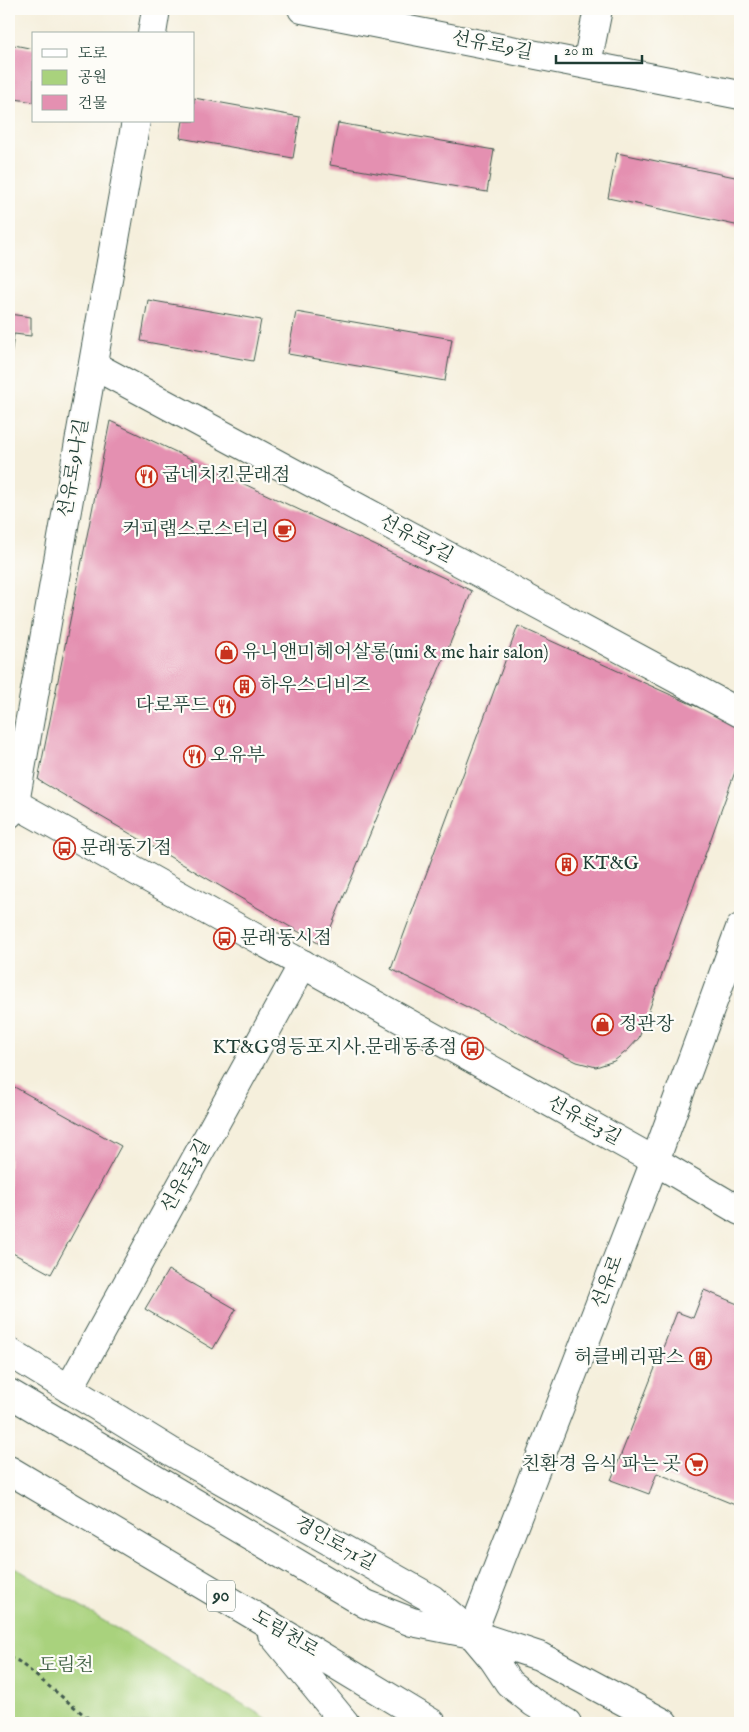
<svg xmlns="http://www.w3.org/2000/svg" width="749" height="1732" viewBox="0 0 749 1732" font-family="'IM FELL English','Noto Serif KR',serif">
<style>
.green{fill:#a9d27d;stroke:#648858}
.building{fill:#e490b1}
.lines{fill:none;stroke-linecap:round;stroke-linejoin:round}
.street-casing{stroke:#3f584d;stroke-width:30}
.secondary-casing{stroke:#3f584d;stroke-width:30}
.primary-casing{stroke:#3f584d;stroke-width:30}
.path{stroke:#3f584d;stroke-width:3;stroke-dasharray:4 4;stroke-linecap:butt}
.street{stroke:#fff;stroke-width:28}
.secondary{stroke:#fff;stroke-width:28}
.primary{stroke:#fff;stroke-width:28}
.labels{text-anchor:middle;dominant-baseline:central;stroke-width:4.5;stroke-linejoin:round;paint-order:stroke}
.shield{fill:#fdfcf7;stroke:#62766e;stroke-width:1}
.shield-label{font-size:18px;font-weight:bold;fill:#1f3d34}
.street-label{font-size:19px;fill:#1f3d34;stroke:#fdfcf7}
.poi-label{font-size:19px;fill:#1f3d34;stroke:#fdfcf7;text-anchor:start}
.park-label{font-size:19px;fill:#426246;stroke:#fdfcf7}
</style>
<rect width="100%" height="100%" fill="#fdfcf7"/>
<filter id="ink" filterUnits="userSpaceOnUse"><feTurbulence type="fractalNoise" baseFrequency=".02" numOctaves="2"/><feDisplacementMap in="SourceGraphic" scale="10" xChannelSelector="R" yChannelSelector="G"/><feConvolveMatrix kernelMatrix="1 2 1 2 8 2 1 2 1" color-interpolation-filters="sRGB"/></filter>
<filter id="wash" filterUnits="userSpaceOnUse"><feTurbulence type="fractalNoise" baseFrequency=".0096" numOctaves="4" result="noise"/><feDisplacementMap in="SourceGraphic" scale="20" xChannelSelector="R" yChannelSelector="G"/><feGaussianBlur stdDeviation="1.12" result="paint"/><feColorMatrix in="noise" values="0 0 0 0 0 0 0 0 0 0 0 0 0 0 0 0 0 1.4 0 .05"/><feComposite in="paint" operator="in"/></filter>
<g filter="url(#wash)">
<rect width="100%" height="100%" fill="#f5efdc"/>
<path class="green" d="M9,1564L274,1723H9Z"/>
<g id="blocks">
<path class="building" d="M9,44L34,49V102L9,98Z
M194,98L300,117L293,158L180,138L183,121H194Z
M338,123L494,150L487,192L330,165Z
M617,153L740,178V226L608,198Z
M148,300L261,320L253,361L141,341Z
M296,312L452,339L445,381L288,354Z
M9,314L31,317V336L14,334L10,365Z
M110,421L472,591L323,946L38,780Z
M518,626L740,726V758L639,1038L628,1050L614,1061L596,1067L577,1062L391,969Z
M9,1084L121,1146L51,1274L9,1251Z
M168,1270L236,1309L213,1349L145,1309Z
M704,1290L740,1305V1507L657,1473L649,1494L611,1480L677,1312L693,1318Z"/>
</g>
</g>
<g filter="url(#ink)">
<use href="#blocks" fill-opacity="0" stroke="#3f584d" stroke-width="1"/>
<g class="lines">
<defs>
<path id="street" d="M302,9L740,95
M152,34L156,9
M587,64L598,9
M93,365L740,713
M9,814L15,803L136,121
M69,1389L303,964"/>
<path id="secondary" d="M9,800L655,1161L740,1211
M9,1352L170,1451L432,1599L472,1634L539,1656L664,1723
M472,1634L655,1161L740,928
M472,1634L493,1659L509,1683L534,1703L567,1723"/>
<path id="primary" d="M9,1393L366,1604L412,1622L472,1634
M9,1470L260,1619L432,1723
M272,1634L345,1723"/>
</defs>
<use href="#street" class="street-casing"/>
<use href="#secondary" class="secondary-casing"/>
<use href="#primary" class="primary-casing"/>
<path class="path" d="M9,1658L18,1661L94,1723"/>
<use href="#street" class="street"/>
<use href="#secondary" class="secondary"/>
<use href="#primary" class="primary"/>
</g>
</g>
<defs>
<symbol id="restaurant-ring" viewBox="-11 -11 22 22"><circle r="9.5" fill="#fdfcf7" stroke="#c8321e" stroke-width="1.5"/><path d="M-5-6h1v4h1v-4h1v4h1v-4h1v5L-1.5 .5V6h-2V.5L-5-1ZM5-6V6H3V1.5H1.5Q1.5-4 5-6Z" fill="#c8321e"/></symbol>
<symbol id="cafe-ring" viewBox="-11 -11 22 22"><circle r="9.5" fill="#fdfcf7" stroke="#c8321e" stroke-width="1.5"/><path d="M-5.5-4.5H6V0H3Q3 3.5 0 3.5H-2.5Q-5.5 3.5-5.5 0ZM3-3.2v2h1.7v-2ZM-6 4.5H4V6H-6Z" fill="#c8321e"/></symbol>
<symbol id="shop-ring" viewBox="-11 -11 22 22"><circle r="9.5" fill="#fdfcf7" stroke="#c8321e" stroke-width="1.5"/><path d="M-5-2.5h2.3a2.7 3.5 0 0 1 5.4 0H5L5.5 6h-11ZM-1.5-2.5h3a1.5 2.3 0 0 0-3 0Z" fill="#c8321e"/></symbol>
<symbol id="building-ring" viewBox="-11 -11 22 22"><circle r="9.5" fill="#fdfcf7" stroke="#c8321e" stroke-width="1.5"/><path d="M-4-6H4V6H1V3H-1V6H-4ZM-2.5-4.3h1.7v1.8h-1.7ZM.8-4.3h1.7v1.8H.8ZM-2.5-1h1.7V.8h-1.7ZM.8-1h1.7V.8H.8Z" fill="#c8321e"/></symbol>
<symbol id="bus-ring" viewBox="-11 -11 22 22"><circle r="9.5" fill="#fdfcf7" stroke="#c8321e" stroke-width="1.5"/><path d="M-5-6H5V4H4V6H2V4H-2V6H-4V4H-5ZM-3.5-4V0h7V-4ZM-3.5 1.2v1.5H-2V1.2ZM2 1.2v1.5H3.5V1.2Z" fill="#c8321e"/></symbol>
<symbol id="supermarket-ring" viewBox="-11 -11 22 22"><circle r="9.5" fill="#fdfcf7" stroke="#c8321e" stroke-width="1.5"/><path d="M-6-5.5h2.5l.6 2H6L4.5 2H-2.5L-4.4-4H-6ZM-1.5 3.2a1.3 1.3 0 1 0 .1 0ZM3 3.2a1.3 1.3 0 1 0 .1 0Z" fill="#c8321e"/></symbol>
</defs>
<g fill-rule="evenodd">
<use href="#restaurant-ring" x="134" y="464" width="25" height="25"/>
<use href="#cafe-ring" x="272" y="518" width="25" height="25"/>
<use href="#shop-ring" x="214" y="640" width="25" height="25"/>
<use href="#building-ring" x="232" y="674" width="25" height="25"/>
<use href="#restaurant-ring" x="212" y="694" width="25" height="25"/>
<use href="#restaurant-ring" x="182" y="744" width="25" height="25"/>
<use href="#bus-ring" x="52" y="836" width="25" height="25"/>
<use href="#building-ring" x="554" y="852" width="25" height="25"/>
<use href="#bus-ring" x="212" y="926" width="25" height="25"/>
<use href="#shop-ring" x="590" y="1012" width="25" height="25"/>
<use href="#bus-ring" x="460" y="1036" width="25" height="25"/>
<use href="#building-ring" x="688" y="1346" width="25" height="25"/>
<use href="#supermarket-ring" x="684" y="1452" width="25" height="25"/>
</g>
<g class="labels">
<rect class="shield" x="207" y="1580.5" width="28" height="31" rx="4"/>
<g class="shield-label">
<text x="221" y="1596">90</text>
</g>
<g class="street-label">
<text transform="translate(492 46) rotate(11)">선유로9길</text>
<text transform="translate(74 468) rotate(-80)">선유로9나길</text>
<text transform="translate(416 539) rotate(28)">선유로5길</text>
<text transform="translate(584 1121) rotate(29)">선유로3길</text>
<text transform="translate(186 1176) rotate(-61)">선유로3길</text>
<text transform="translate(608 1282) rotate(-69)">선유로</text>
<text transform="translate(335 1544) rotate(29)">경인로71길</text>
<text transform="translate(285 1634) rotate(31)">도림천로</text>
</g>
<g class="poi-label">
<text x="162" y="476">굽네치킨문래점</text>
<text x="269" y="530" text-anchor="end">커피랩스로스터리</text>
<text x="242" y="653">유니앤미헤어살롱(uni &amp; me hair salon)</text>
<text x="260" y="686">하우스디비즈</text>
<text x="209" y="706" text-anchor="end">다로푸드</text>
<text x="210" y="756">오유부</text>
<text x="80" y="849">문래동기점</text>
<text x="582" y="864">KT&amp;G</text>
<text x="240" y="939">문래동시점</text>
<text x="619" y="1025">정관장</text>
<text x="457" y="1048" text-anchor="end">KT&amp;G영등포지사.문래동종점</text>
<text x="684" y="1358" text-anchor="end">허클베리팜스</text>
<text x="681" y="1465" text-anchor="end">친환경 음식 파는 곳</text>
</g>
<g class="park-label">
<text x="66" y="1666">도림천</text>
</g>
</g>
<rect width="749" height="1732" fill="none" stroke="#fdfcf7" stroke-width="30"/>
<rect x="32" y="32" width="162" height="90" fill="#fdfcf7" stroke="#a4b0a9"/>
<rect x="42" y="49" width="25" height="8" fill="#ffffff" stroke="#a4b0a9"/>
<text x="78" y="58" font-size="15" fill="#1f3d34">도로</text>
<rect x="42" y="70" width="25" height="15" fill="#a9d27d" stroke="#a4b0a9"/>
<text x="78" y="82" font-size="15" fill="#1f3d34">공원</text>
<rect x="42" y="95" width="25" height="15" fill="#e490b1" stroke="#a4b0a9"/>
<text x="78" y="108" font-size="15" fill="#1f3d34">건물</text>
<path d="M556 55v8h86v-8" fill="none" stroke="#1f3d34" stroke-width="2.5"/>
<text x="564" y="55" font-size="15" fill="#1f3d34" stroke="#fdfcf7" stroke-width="4" paint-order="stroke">20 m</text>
</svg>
